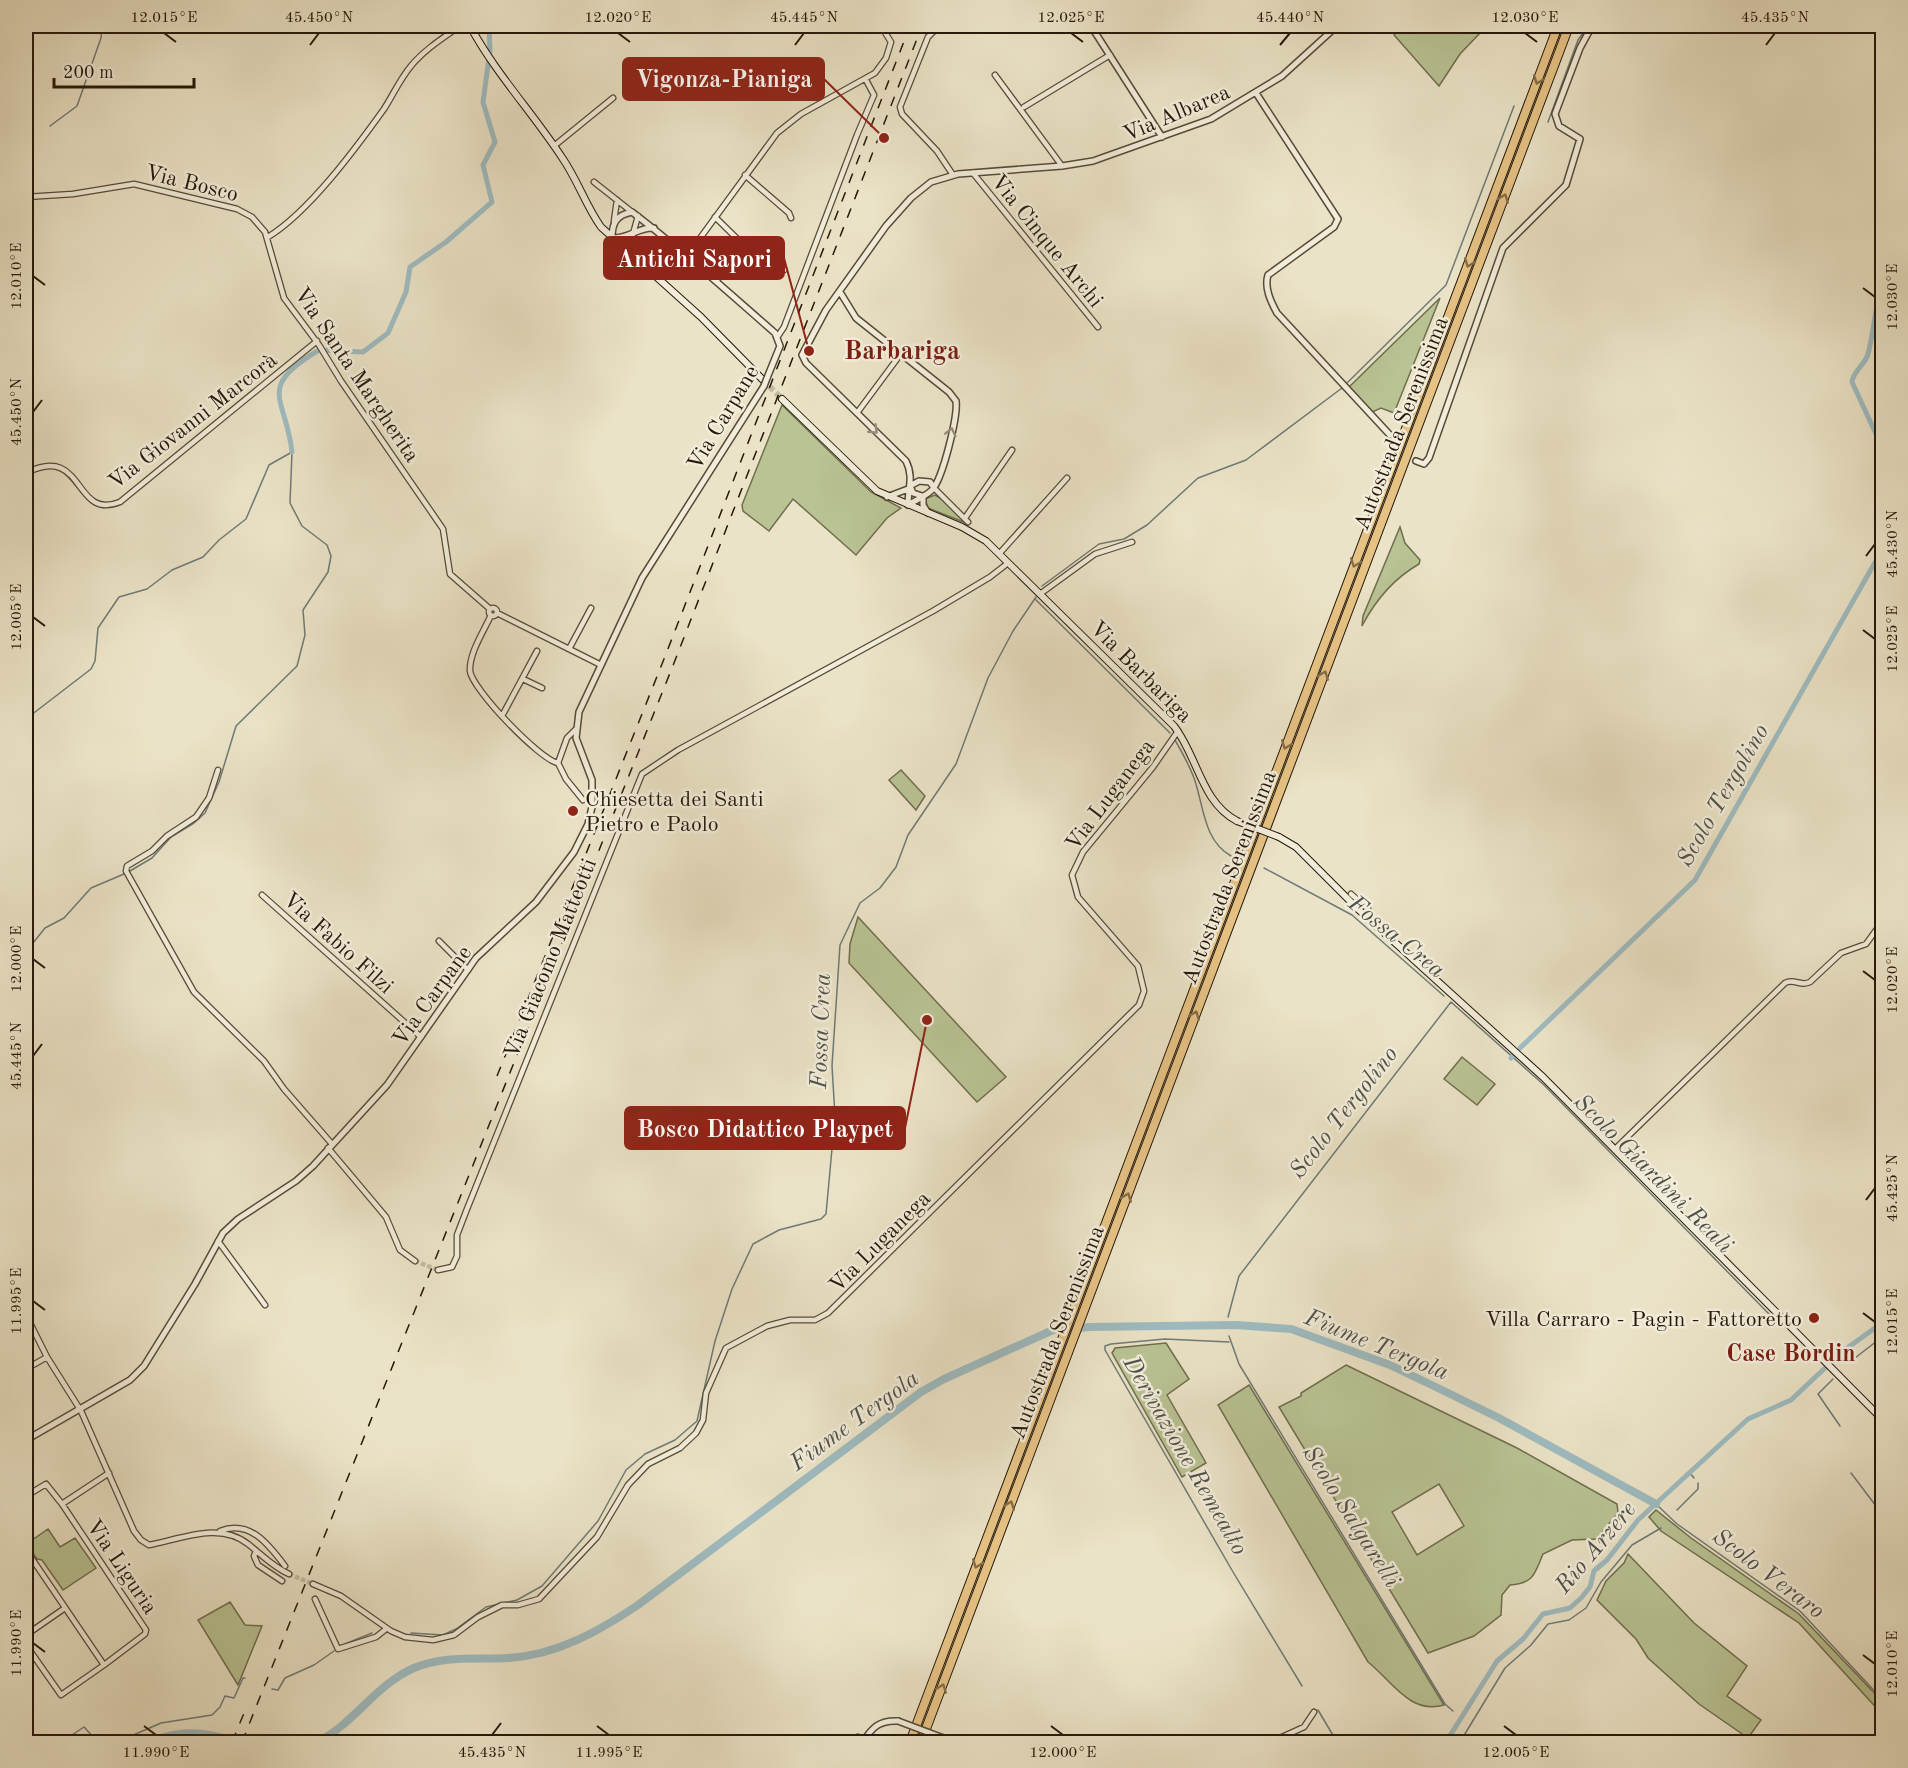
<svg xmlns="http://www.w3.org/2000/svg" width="1908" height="1768" font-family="'Old Standard TT',serif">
<rect width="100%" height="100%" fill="#ebe3c7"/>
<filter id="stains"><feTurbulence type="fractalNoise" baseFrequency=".00333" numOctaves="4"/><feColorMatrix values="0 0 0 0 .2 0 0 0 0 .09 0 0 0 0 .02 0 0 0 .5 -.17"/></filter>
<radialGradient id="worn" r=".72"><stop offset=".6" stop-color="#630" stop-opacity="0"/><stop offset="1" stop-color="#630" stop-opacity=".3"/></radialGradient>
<path fill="#b9c394" stroke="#6f6e4e" stroke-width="1.5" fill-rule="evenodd" d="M 1401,26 L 1472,26 L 1480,33 L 1460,54 L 1439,86 L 1394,35 Z
M 1440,298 L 1394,413 L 1381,408 L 1372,412 L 1349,387 Z
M 782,405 L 871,492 L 901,508 L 887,518 L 856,555 L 793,499 L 769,531 L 743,511 L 742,505 Z
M 935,495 L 942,499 L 966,523 L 928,508 L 925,499 Z
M 1400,527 L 1405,543 L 1420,560 L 1419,564 C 1393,579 1376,599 1362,626 L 1363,616 Z
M 901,770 L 925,796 L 916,810 L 889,780 Z
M 858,917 L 1006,1077 L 977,1102 L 849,963 L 850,944 Z
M 1462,1057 L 1495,1084 L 1477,1105 L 1444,1079 Z
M 1166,1343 L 1189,1379 L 1167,1395 L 1206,1463 L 1182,1477 L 1112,1353 L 1115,1348 Z
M 1346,1365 L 1517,1448 L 1617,1504 L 1618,1513 L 1596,1539 L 1572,1540 L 1543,1554 C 1534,1575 1534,1583 1510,1585 L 1502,1595 L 1501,1615 L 1474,1636 L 1428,1653 L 1279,1407 L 1301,1396 L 1301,1393 ZM 1439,1484 L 1464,1526 L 1417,1555 L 1392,1512 Z
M 1249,1385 L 1444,1705 C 1410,1715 1392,1681 1368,1662 L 1218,1405 Z
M 1656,1510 L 1691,1538 L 1799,1614 L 1882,1701 L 1882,1714 L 1799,1623 L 1661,1531 L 1649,1517 Z
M 48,1529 L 60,1547 L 75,1538 L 96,1568 L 63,1590 L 42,1560 L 37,1559 L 28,1546 L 28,1543 Z
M 1628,1554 L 1694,1623 L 1747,1666 L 1727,1696 L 1761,1720 L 1748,1738 L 1699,1704 L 1648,1658 L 1636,1639 L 1597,1600 L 1606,1581 L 1624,1563 Z
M 230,1602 L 245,1625 L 262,1626 L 238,1685 L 198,1620 Z"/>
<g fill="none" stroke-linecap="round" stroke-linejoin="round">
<path stroke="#6e7a77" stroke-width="1.5" d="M 1548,122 L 1578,40 L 1588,26
M 50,126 L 77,106 L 101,38 L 102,26
M 1347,383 L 1446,285 L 1514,106
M 1042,586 L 1099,544 L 1124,539 L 1147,525 L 1198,478 L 1246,460 L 1342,388
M 1035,599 L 1170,733
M 26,719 L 91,669 L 95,661 L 98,628 L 119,597 L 147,589 L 172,570 L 203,557 L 219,540 L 246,519 L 269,465 L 292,452 L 290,503 L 302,526 L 327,545 L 331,556 L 328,572 L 303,610 L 305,635 L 297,666 L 236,726 L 219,782 L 205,813 L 194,823 L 171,837 L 152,858 L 130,871
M 1175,740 C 1182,752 1189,765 1194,778 C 1204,806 1203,840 1231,856
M 1264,868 L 1352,915 L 1444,996
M 26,963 L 33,943 L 45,928 L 64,918 L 91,888 L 124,874
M 1228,1317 L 1239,1276 L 1451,1002 L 1544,1085 L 1770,1315
M 1229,1336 L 1239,1364 L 1445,1704 L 1453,1711
M 1229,1342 L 1165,1339 L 1111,1344 L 1105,1346 L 1105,1350 L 1233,1572 L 1302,1686
M 1855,1358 L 1882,1337
M 1833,1379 L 1818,1394 L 1840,1426
M 1689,1472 L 1694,1478
M 1851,1473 L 1882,1514
M 1656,1504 L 1677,1524 L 1800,1611 L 1882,1699
M 1677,1510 L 1698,1489 L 1698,1483
M 411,1633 L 443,1635 L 456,1629 L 486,1607 L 517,1600 L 542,1586 L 598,1521 L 626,1470 L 645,1454 L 675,1440 L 697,1421 L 715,1341 L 732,1289 L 753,1244 L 779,1230 L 821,1219 L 826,1214 L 835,1116 L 832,1066 L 840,945 L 860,903 L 880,888 L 896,867 L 908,835 L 956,764 L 988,678 L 1013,631 L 1036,597
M 340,1646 L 372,1633
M 272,1689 L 278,1690 L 285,1678 L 314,1665 L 334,1651
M 1318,1710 L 1337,1742
M 149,1738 L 151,1742
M 66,1739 L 84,1727 L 98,1742
M 125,1742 L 131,1736 L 161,1723 L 212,1715 L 220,1707 L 225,1696 L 234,1698 L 243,1678 L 245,1678
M 1460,1742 L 1505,1668 L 1531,1645 L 1548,1624 L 1569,1620 L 1586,1608 L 1601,1582 L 1632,1545 L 1661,1528"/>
<path stroke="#9ebbc0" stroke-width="5" d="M 1882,284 C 1875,307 1874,331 1868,354 C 1865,365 1853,371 1852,382 L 1882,447
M 292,452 C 286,397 255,388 319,350 L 363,352 L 388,333 L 406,292 L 410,267 L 446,242 L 492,202 L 483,165 L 495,142 L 483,102 L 490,51 L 489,26
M 1520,1048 L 1695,880 L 1882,550
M 1511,1058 L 1513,1056
M 1446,1742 L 1497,1661 L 1523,1639 L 1543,1614 L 1570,1608 L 1581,1598 L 1590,1587 L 1594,1571 L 1607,1560 L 1638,1520 L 1748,1419 L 1791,1400 L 1843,1351 L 1882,1323"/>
<path stroke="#9ebbc0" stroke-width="8" d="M 151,1742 C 179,1729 206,1731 235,1742
M 317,1742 C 354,1724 375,1685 414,1668 C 445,1655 476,1660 509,1658 C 557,1655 599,1631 638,1605 L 921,1392 L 944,1379 L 1053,1330 L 1090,1327 L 1236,1325 L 1291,1329 L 1390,1365 L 1442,1390 L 1499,1418 L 1656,1504"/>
<path stroke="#c3baa1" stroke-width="4.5" stroke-dasharray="4.5 2" stroke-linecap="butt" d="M 415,1261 L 438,1270
M 289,1574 L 313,1584"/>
<path stroke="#c3baa1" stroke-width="6" stroke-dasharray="6 3" stroke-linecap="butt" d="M 763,380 L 782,399"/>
<g stroke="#564b38" stroke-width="7">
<path id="minor" d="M 939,26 L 928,37 L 900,107 L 902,114 L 937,151 L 953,175
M 995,75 L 1062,166
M 1024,107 L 1110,55
M 554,146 L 613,98
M 973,173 L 1098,327
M 745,175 L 789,213 L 791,218
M 594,182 L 632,212
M 26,197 L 73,194 L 134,184 L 237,209 L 252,217 L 265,232 L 284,298 L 319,345 L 341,381 L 443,529 L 450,574 L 490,609
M 715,217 L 765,266 L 773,261 L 784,270
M 614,221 L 617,200
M 633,234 L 638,216
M 268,237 C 309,212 356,148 384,109 C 393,95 400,79 411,66 C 424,50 443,38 460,26
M 687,256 L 777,133 L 801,114 L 875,73 L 886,58 L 891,42 L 881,26
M 716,281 L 745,247
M 778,336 L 784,327 L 857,135 L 874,95 L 866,80
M 857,413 L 897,359
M 26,473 C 86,443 72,521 120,502 L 317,341
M 934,488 L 968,522
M 965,518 L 1012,450
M 999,554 L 1067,478
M 1040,594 L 1095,554 L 1132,542
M489 612a4 4 0 1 1 8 0a4 4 0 1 1-8 0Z
M 497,613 L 601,665
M 491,615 C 484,631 469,653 470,671 C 472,689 540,760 558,763
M 569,649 L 591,608
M 523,679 L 542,688
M 502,716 L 537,651
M 575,730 L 567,738 L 558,763 L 566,779 L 583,800
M 218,770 L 209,798 L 196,817 L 167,836 L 152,851 L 127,866 L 126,871 L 194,992 L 264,1061 L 284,1089 L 332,1144
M 1351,894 L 1368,909 L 1364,914
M 262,895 L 421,1037
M 439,941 L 468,970
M 328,1148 L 386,1217 L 400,1250 L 415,1261
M 1615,1149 L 1785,983 C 1794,978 1801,987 1810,982 L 1841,953 L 1866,944 L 1882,922
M 218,1241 L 265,1305
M 438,1270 L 452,1267 L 457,1256 L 457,1235 L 467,1209 L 642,774 L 678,750 L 933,611 L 990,577 L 1008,563
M 31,1325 L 47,1357 L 81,1411 L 134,1531 L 141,1540 L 149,1545 C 181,1539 220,1521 248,1544 C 262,1555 273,1567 289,1574
M 26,1369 L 47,1357
M 26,1496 L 46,1484 L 62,1504 L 109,1473
M 62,1504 L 146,1630 L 145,1634 L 104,1665
M 220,1531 C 250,1519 269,1545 285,1566
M 26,1550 L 104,1665 L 61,1695 L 26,1645
M 256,1551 L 254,1556 L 258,1565 L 282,1581
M 313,1584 L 341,1596 L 391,1631 L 405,1637 L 433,1640 L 454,1635 L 478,1617 L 502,1605 L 518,1605 L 539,1599 L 597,1537 L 628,1485 L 648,1464 L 680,1448 L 696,1433 L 703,1420 L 706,1393 L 726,1348 L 767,1326 L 790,1320 L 815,1320 L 828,1313 L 1139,1005 L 1144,991 L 1138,966 L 1078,897 L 1072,875 L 1083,852 L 1153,767 L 1178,731
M 315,1599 L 338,1649 L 376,1637 L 386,1629
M 26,1635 L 65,1608
M 855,1742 L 858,1737
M 1271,1742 L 1304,1727 L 1314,1712"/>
</g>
<g stroke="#564b38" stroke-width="8">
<path id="tertiary" d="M 1091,26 L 1162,137
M 1256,93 L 1338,219 L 1334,227 L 1268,275 C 1264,288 1271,302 1277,313 L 1390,435
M 654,228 C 637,227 630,239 612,238 C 612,222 617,215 632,212 C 682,250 728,292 775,333 L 780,346 L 767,378
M 632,235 L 631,247 L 633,255
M 840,292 L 856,318 L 949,392 L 956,401 C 958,416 943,478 932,490 C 926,496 916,500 908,505
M 1416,461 L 1424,464 L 1429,458 L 1503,248 L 1566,185 L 1580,139 L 1559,126 L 1555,114 L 1580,48 L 1592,26
M 922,496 L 913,493 L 910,486 L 919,481 L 930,482 L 934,488
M 923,496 L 923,505 L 928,513
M 887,497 L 908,489
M 908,505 C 908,488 914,477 906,461 L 806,363 L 802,355 L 826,310 L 886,226 L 911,198 L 931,182 L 958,174 L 1062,166 L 1093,161 L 1211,119 L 1282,76 L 1337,26
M 26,1440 L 130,1380 L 144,1366 L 195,1284 L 223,1233 L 238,1219 L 296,1181 L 313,1166 L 387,1085 L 476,958 L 536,902 L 574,852 L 588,824 L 592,807 L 592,780 L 576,738 L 579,712 L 642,578 L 764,386
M 26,1733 L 34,1742
M 938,1736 L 956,1742
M 863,1742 C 872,1727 880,1720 898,1721"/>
</g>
<g stroke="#251809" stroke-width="8">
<path id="secondary" d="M 470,26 C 496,74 533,113 563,159 C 578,181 586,206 601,227 L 701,317 L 763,380
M 782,399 L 877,491 L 962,527 L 986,541 L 1174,726 C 1198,757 1201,802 1237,821
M 1279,837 L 1296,847 L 1358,909 L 1543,1077 L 1882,1419"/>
</g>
<g stroke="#251809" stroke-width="10">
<path id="motorway" d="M 910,1742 L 1558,26
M 921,1742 L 1569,26"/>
</g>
<use href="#minor" stroke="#f2eddb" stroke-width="4.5"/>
<use href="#tertiary" stroke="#f2eddb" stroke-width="5"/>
<use href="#secondary" stroke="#f2eddb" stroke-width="6"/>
<use href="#motorway" stroke="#e6c284" stroke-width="8"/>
<path stroke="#251809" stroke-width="1.5" stroke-dasharray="10 10" stroke-linecap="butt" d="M 497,1076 L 664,659 L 910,26
M 232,1742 L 247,1706
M 242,1742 L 674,663 L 922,26"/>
<g stroke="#564b38" stroke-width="8" stroke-linecap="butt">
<path id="tertiary-bridge" d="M 764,386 L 767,378
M 898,1721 L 938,1736"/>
</g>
<g stroke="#251809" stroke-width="8" stroke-linecap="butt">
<path id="secondary-bridge" d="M 1237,821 L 1279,837"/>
</g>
<use href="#tertiary-bridge" stroke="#f2eddb" stroke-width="5"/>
<use href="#secondary-bridge" stroke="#f2eddb" stroke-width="6"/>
</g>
<defs><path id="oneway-chevron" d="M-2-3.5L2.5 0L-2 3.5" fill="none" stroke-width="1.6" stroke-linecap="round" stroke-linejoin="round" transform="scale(1.5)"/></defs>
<g stroke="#866d46">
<use href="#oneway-chevron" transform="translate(1538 80) rotate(110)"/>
<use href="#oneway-chevron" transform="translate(1504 198) rotate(-69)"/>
<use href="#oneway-chevron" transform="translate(1469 263) rotate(111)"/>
<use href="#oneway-chevron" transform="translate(1355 563) rotate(111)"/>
<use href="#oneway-chevron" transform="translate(1324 675) rotate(-69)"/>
<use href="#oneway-chevron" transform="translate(1286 745) rotate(111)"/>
<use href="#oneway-chevron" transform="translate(1195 1015) rotate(-69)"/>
<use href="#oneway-chevron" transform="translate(1127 1197) rotate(-69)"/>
<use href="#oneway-chevron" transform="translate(1010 1505) rotate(-69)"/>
<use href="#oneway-chevron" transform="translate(977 1564) rotate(111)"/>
<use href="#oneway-chevron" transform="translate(942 1688) rotate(-69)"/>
</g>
<g stroke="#968d7c">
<use href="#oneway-chevron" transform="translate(874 430) rotate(44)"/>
<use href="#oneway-chevron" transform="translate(951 432) rotate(-76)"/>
</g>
<path fill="none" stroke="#251809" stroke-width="2" d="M 164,33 L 176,42M 618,33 L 630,42M 1071,33 L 1083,42M 1525,33 L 1537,42M 310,45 L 319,33M 795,45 L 804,33M 1280,45 L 1290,33M 1766,45 L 1775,33M 33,276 L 45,285M 1863,288 L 1875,297M 33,412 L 42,400M 1866,556 L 1875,544M 33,617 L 45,626M 1863,630 L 1875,639M 33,959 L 45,968M 1863,971 L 1875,980M 33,1056 L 42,1044M 1866,1200 L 1875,1188M 33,1301 L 45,1310M 1863,1313 L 1875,1322M 33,1643 L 45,1652M 1863,1655 L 1875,1664M 144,1726 L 156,1735M 597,1726 L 609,1735M 1051,1726 L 1063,1735M 1504,1726 L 1516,1735M 492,1735 L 501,1723"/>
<g fill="#8f2418" stroke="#f2eddb" stroke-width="2">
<circle cx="573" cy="811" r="6"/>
<circle cx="1814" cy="1318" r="6"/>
</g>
<g text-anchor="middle" stroke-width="5" stroke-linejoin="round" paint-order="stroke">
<g font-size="22" fill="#251809" stroke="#f2eddb">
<text transform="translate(1176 112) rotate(-23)" y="8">Via Albarea</text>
<text transform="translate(192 182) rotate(14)" y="8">Via Bosco</text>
<text transform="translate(1048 240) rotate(51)" y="8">Via Cinque Archi</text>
<text transform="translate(358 374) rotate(56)" y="8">Via Santa Margherita</text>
<text transform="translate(722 417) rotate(-59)" y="8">Via Carpane</text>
<text transform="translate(192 420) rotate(-38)" y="8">Via Giovanni Marcorà</text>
<text transform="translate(1400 423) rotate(-69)" y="8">Autostrada Serenissima</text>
<text transform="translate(1142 671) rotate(45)" y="8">Via Barbariga</text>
<text transform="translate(1109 794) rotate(-53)" y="8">Via Luganega</text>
<text transform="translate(1228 877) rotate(-69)" y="8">Autostrada Serenissima</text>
<text transform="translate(339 942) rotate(42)" y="8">Via Fabio Filzi</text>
<text transform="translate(549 958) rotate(-68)" y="8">Via Giacomo Matteotti</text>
<text transform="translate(431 995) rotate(-54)" y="8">Via Carpane</text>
<text transform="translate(879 1241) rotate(-45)" y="8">Via Luganega</text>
<text transform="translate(1056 1332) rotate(-69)" y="8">Autostrada Serenissima</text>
<text transform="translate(123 1566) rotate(56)" y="8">Via Liguria</text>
</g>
<g font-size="22" fill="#251809" stroke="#f2eddb" text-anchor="start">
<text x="585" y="806">Chiesetta dei Santi<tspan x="585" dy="25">Pietro e Paolo</tspan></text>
<text x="1802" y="1326" text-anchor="end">Villa Carraro - Pagin - Fattoretto</text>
</g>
<g font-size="24" font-style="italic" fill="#4f5149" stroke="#f2eddb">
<text transform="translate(1722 795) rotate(-60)" y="8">Scolo Tergolino</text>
<text transform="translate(1397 936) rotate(39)" y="8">Fossa Crea</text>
<text transform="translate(820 1031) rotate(-88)" y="8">Fossa Crea</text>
<text transform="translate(1343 1112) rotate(-52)" y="8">Scolo Tergolino</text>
<text transform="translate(1654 1173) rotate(45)" y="8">Scolo Giardini Reali</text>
<text transform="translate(1377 1344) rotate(22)" y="8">Fiume Tergola</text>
<text transform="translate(854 1420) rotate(-36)" y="8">Fiume Tergola</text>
<text transform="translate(1186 1455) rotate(60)" y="8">Derivazione Remealto</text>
<text transform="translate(1352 1516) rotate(58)" y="8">Scolo Salgarelli</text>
<text transform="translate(1595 1547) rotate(-50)" y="8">Rio Arzere</text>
<text transform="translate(1769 1573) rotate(37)" y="8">Scolo Veraro</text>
</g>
<g font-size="24" font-weight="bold" fill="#7a1f14" stroke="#f2eddb">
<text x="1791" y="1361">Case Bordin</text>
</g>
<g font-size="26" font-weight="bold" fill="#7a1f14" stroke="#f2eddb">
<text x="902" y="359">Barbariga</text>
</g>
</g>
<path fill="none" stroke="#8f2418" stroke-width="2" d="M884 138L824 79M809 351L784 258M927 1020L905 1128"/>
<g fill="#8f2418" stroke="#f2eddb" stroke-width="2">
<circle cx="884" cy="138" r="6"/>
<circle cx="809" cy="351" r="6"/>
<circle cx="927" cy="1020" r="6"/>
</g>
<g fill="#8f2418" stroke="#8f2418" stroke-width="2">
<rect x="623" y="58" width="201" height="42" rx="6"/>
<rect x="604" y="237" width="180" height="42" rx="6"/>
<rect x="625" y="1107" width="280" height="42" rx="6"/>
</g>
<g font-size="24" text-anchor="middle" font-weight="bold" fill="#fff">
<text x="724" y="87">Vigonza-Pianiga</text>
<text x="694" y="267">Antichi Sapori</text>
<text x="765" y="1137">Bosco Didattico Playpet</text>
</g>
<rect width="1908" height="1768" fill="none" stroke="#ebe3c7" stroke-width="66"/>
<path d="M54 78v9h140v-9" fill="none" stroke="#251809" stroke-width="3"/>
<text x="63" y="78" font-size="18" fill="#251809" stroke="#f2eddb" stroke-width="4.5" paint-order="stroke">200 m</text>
<rect x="33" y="33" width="1842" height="1702" fill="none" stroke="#251809" stroke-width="2"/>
<g font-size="15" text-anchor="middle" fill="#251809">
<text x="164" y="22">12.015°E</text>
<text x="319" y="22">45.450°N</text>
<text x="618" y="22">12.020°E</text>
<text x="804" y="22">45.445°N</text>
<text x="1071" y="22">12.025°E</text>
<text x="1290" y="22">45.440°N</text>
<text x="1525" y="22">12.030°E</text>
<text x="1775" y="22">45.435°N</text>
<text transform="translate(16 276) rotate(-90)" y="5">12.010°E</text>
<text transform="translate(1892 297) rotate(-90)" y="5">12.030°E</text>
<text transform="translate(16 412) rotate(-90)" y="5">45.450°N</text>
<text transform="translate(1892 544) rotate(-90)" y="5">45.430°N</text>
<text transform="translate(16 617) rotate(-90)" y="5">12.005°E</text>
<text transform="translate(1892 639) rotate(-90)" y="5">12.025°E</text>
<text transform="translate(16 959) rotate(-90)" y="5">12.000°E</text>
<text transform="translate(1892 980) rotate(-90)" y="5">12.020°E</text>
<text transform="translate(16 1056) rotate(-90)" y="5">45.445°N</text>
<text transform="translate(1892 1188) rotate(-90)" y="5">45.425°N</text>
<text transform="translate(16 1301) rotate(-90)" y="5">11.995°E</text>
<text transform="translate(1892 1322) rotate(-90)" y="5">12.015°E</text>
<text transform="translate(16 1643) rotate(-90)" y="5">11.990°E</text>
<text transform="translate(1892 1664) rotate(-90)" y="5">12.010°E</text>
<text x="156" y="1757">11.990°E</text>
<text x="492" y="1757">45.435°N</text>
<text x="609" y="1757">11.995°E</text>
<text x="1063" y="1757">12.000°E</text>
<text x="1516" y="1757">12.005°E</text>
</g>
<rect width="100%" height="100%" filter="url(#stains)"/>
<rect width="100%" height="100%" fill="url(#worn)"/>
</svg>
